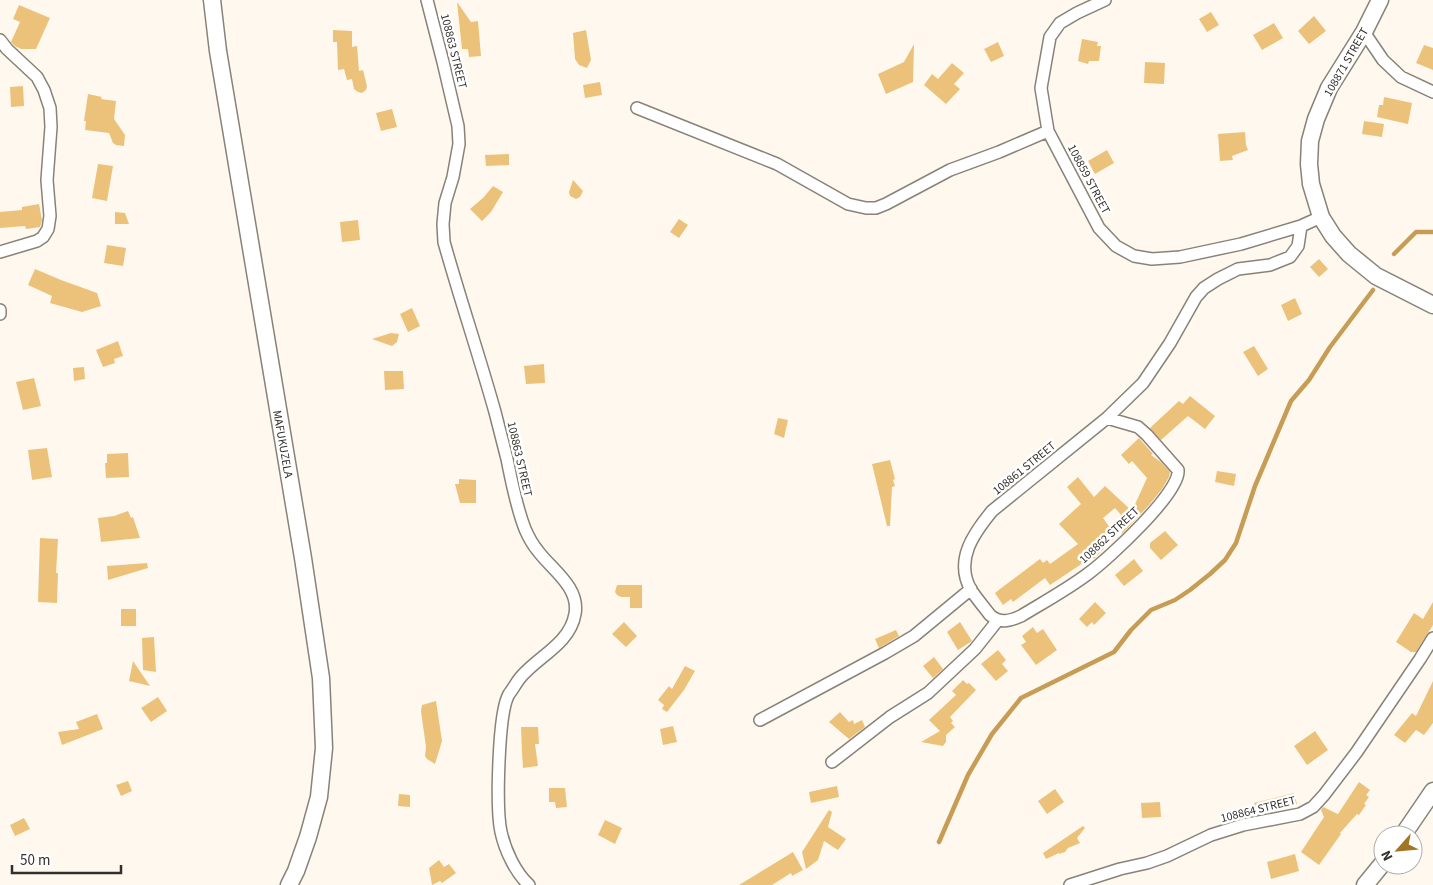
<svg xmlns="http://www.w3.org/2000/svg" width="1433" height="885" font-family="'Source Sans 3',sans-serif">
<rect width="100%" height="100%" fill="#fff8ee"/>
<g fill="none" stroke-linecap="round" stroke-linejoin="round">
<path stroke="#c79d56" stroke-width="4.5" d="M 1394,254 L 1416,232 L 1433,232
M 939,842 L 968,775 L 992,734 L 1021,698 L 1114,652 L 1131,630 L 1151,610 L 1175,600 L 1190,590 L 1210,574 L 1225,560 L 1236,543 L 1255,486 L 1291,401 L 1309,380 L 1330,347 L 1373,290"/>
</g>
<path fill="#ecc27a" d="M 457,2 L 471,22 L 478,21 L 481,56 L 469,57 L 468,49 L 462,49 Z
M 19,5 L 50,18 L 36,49 L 21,49 L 15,46 L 11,42 L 20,22 L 13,19 Z
M 1211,12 L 1219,25 L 1207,32 L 1199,19 Z
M 1314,16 L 1326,31 L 1309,44 L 1298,31 Z
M 1274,23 L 1283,38 L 1262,50 L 1253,35 Z
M 333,30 L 352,31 L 352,47 L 357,46 L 359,71 L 363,70 L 367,86 L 366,90 L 362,93 L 358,92 L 354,89 L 352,79 L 347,80 L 344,69 L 338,70 L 337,42 L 333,42 Z
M 586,30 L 591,60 L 587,68 L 579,65 L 575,59 L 573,33 Z
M 1082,39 L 1098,42 L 1097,46 L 1101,46 L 1099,61 L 1089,61 L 1088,64 L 1078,61 Z
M 998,42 L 1004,56 L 991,62 L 984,49 Z
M 914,44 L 913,82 L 886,94 L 878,74 L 904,62 Z
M 1424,45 L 1433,48 L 1433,70 L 1416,63 Z
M 1145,62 L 1165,63 L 1164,84 L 1144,83 Z
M 952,63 L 964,73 L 954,84 L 960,89 L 946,104 L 924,85 L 932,74 L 938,79 Z
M 600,82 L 602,95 L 585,98 L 583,85 Z
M 23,86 L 24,106 L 11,107 L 10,87 Z
M 88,94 L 102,97 L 101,99 L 116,101 L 114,119 L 125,135 L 124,146 L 116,145 L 113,143 L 109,133 L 85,130 L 86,121 L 84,121 Z
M 1384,97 L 1412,103 L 1408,124 L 1377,117 L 1379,105 L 1383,105 Z
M 392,109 L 397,127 L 381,131 L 376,113 Z
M 1364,121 L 1384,124 L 1382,137 L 1362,134 Z
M 1245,132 L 1246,145 L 1248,150 L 1232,156 L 1233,160 L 1220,161 L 1218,134 Z
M 1107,150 L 1114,163 L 1095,174 L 1088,161 Z
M 509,154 L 509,165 L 486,166 L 485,155 Z
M 98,164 L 113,166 L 107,201 L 92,198 Z
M 573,180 L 583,191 L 580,197 L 576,199 L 570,196 L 569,192 Z
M 493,186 L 503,192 L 491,212 L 482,221 L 470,209 L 483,198 Z
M 39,204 L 42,220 L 40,227 L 26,229 L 25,226 L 0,228 L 0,212 L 22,210 L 22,207 Z
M 115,212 L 125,213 L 129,224 L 115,224 Z
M 679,219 L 688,225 L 679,238 L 670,232 Z
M 358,220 L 360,240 L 342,242 L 340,222 Z
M 107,245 L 126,248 L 123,266 L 104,263 Z
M 1319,259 L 1328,269 L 1319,277 L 1310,267 Z
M 35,269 L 61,280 L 97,293 L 101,306 L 82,312 L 50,303 L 52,296 L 28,285 Z
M 1295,298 L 1302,314 L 1288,321 L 1281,305 Z
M 412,308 L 420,326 L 408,332 L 400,314 Z
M 391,333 L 399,334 L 397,342 L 392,346 L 372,339 Z
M 118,341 L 123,356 L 114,359 L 115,363 L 103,367 L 96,350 Z
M 1254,346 L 1268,369 L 1258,376 L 1243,352 Z
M 544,364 L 545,383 L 526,384 L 524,366 Z
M 84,367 L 85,379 L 74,381 L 73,368 Z
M 384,371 L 403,371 L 404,389 L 385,390 Z
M 34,378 L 41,406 L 23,410 L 16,382 Z
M 1190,396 L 1215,416 L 1205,429 L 1188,416 L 1161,440 L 1150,428 L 1179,401 L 1183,404 Z
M 778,418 L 788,420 L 784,438 L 774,434 Z
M 1139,438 L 1153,454 L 1151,455 L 1161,462 L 1170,472 L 1169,477 L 1162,489 L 1150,504 L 1121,535 L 1127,522 L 1115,508 L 1103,518 L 1116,536 L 1094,559 L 1092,557 L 1050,585 L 1045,578 L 1013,602 L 1011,599 L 1003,605 L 995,593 L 1000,589 L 1040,559 L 1043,563 L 1047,560 L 1050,564 L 1078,544 L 1059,524 L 1081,504 L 1067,487 L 1078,477 L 1094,497 L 1105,486 L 1132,511 L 1147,478 L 1132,461 L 1129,464 L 1121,455 Z
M 47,448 L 52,477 L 32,480 L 28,450 Z
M 128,453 L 129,477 L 106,478 L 105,463 L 107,463 L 107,454 Z
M 890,460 L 895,479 L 893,480 L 895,486 L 892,487 L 890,526 L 887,526 L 872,464 Z
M 1217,471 L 1236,474 L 1234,486 L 1215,482 Z
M 459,479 L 476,480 L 476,503 L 460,503 L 455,484 L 459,484 Z
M 128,511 L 131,518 L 133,517 L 140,538 L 101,542 L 98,518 L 114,516 Z
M 1165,531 L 1178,545 L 1161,560 L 1150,548 L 1150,543 Z
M 40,538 L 58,539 L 56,573 L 58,573 L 57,603 L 38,602 Z
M 1134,559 L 1143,571 L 1124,586 L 1115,575 Z
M 147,563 L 148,568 L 108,580 L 107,566 Z
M 617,585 L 642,585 L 642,608 L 630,608 L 630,597 L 621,597 L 617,595 L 615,592 Z
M 1095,602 L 1106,613 L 1094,625 L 1092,622 L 1087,627 L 1079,619 Z
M 1433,602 L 1433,625 L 1416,652 L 1411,652 L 1396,642 L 1414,613 L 1423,619 Z
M 121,609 L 136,609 L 136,626 L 121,626 Z
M 624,622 L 637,636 L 626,647 L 612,634 Z
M 960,622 L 972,641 L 958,650 L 947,632 Z
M 1033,627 L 1037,633 L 1043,629 L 1057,650 L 1036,665 L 1021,645 L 1026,642 L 1022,636 Z
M 896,630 L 899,636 L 879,648 L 875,639 Z
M 154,637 L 156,672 L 143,670 L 142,638 Z
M 998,650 L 1006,660 L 1002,664 L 1008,671 L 996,681 L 981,664 Z
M 934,657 L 943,669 L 933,678 L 923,666 Z
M 133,661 L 150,686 L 129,681 Z
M 685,666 L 695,671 L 684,690 L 667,712 L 662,709 L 664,705 L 658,700 L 669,686 L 672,689 Z
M 963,680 L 967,684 L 969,683 L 976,690 L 950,717 L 953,721 L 951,723 L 955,727 L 946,735 L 946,742 L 943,746 L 921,742 L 940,731 L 929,720 L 956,695 L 952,691 Z
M 1433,681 L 1433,723 L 1424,735 L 1416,730 L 1405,743 L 1394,735 L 1412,713 L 1416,716 Z
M 158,697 L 167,711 L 151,722 L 141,708 Z
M 436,701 L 442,741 L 435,764 L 427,759 L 425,756 L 426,747 L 421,711 L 422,705 Z
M 840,712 L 849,722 L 853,720 L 854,724 L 862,720 L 865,727 L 849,739 L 829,722 Z
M 97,714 L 103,729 L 62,745 L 58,732 L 79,729 L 76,722 Z
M 673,726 L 677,742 L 663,745 L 660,729 Z
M 521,727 L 538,727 L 539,744 L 535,744 L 538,766 L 523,768 L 522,752 Z
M 1315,731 L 1328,750 L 1307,765 L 1294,746 Z
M 128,781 L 132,791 L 121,796 L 116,785 Z
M 1359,782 L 1370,790 L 1366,795 L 1369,797 L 1364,804 L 1366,805 L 1359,815 L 1357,814 L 1340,833 L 1341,834 L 1319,865 L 1301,852 L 1324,817 L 1321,810 L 1323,807 L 1338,814 Z
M 837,786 L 839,797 L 811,803 L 809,792 Z
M 549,788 L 565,788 L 567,807 L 556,808 L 555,802 L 549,802 Z
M 1055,789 L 1064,802 L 1047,814 L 1038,801 Z
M 1294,793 L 1297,804 L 1257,815 L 1254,803 Z
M 399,794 L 410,795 L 410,807 L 398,806 Z
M 1160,802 L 1161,817 L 1142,818 L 1141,803 Z
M 829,810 L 832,812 L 828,827 L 846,839 L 838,850 L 824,841 L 818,860 L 806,869 L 802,852 Z
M 24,818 L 30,829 L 15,836 L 10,825 Z
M 605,820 L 622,828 L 615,844 L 598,835 Z
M 1083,826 L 1085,828 L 1077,838 L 1080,843 L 1068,848 L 1065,852 L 1059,854 L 1059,853 L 1046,859 L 1043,853 Z
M 793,852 L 803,870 L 792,876 L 791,873 L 772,885 L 739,885 Z
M 1295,854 L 1299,871 L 1271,879 L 1267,862 Z
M 439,860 L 444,867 L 449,864 L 456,873 L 442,883 L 440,881 L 432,885 L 429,868 Z"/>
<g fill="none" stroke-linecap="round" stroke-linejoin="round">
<g stroke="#888278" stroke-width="14">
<path id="street" d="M 427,0 L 443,62 L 458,126 L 459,144 L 453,177 L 445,203 L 443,224 L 444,242 C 460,299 479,355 495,412 C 499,428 503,443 507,459 C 512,483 516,506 525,529 C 528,536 533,545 538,551 C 551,569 580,587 575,614 C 570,644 537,657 520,678 C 516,683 513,689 509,694 C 498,712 496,809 501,832 C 505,850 515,872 529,885
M 1105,0 L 1077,13 L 1060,23 L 1050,37 L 1041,88 L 1048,131 L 1099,228 L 1116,246 L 1134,256 L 1152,259 L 1180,257 L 1241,244 L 1301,226 L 1321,217
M 1364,32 L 1383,60 L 1401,77 L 1433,92
M 0,40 L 7,49 L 37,77 L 44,90 L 50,108 L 51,127 L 47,180 L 50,216 L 48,229 L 43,237 L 37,241 L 0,252
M 637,108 L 777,164 L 848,204 L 866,208 L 876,208 L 886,204 L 950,170 L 999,152 L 1048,131
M 0,310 L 0,314
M 1107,418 L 1138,427 L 1147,435 L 1178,470 C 1181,492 1108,559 1089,573 C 1068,589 1044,602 1021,616 C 1010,621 1000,624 990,615 C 984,607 977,599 971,590 C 954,560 974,533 992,511 L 1107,418 L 1143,383 L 1170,343 L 1196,297 L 1204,288 L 1218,279 L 1238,269 L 1270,265 L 1290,257 L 1298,246 L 1301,226
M 760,720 L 885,653 L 914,636 L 971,589
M 832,762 L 890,717 L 928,693 L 975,649 L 998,620
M 1070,885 L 1120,869 L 1147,863 L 1167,856 L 1211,835 L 1243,825 L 1300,814 L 1313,807 L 1324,795 L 1356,753 L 1420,659 L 1433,638"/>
</g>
<g stroke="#888278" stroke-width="19">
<path id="secondary" d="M 212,0 L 218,51 L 303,558 L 321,678 L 324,748 L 319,797 L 308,837 L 296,871 L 289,885
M 1380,0 L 1364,32 L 1329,88 L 1316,119 L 1310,141 L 1309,164 L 1311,184 L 1321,217 L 1333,236 L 1349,254 L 1376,276 L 1433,305
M 1403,835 L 1433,791
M 1365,885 L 1383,863"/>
</g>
<use href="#street" stroke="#fff" stroke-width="11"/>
<use href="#secondary" stroke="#fff" stroke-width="16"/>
</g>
<g text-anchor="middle" stroke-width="5" stroke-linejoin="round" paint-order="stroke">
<g font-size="12" fill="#32302c" stroke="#fff">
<text transform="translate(454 51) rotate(76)" y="4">108863 STREET</text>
<text transform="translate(1346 62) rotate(-60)" y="4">108871 STREET</text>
<text transform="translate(1089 179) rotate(62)" y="4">108859 STREET</text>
<text transform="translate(283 444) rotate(80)" y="4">MAFUKUZELA</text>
<text transform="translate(520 459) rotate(77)" y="4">108863 STREET</text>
<text transform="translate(1024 468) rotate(-39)" y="4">108861 STREET</text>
<text transform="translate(1109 535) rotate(-43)" y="4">108862 STREET</text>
<text transform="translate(1258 809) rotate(-14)" y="4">108864 STREET</text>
</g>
</g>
<g transform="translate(1398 850) rotate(243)"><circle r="24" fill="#ffffff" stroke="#adacab"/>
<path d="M0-4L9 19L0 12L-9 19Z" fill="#a07625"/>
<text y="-8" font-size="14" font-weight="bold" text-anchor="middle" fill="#32302c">N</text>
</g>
<path d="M12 865v8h109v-8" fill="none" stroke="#32302c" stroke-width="2.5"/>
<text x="20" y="865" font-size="15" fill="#32302c" stroke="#ffffff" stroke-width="4" paint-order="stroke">50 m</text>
</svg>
